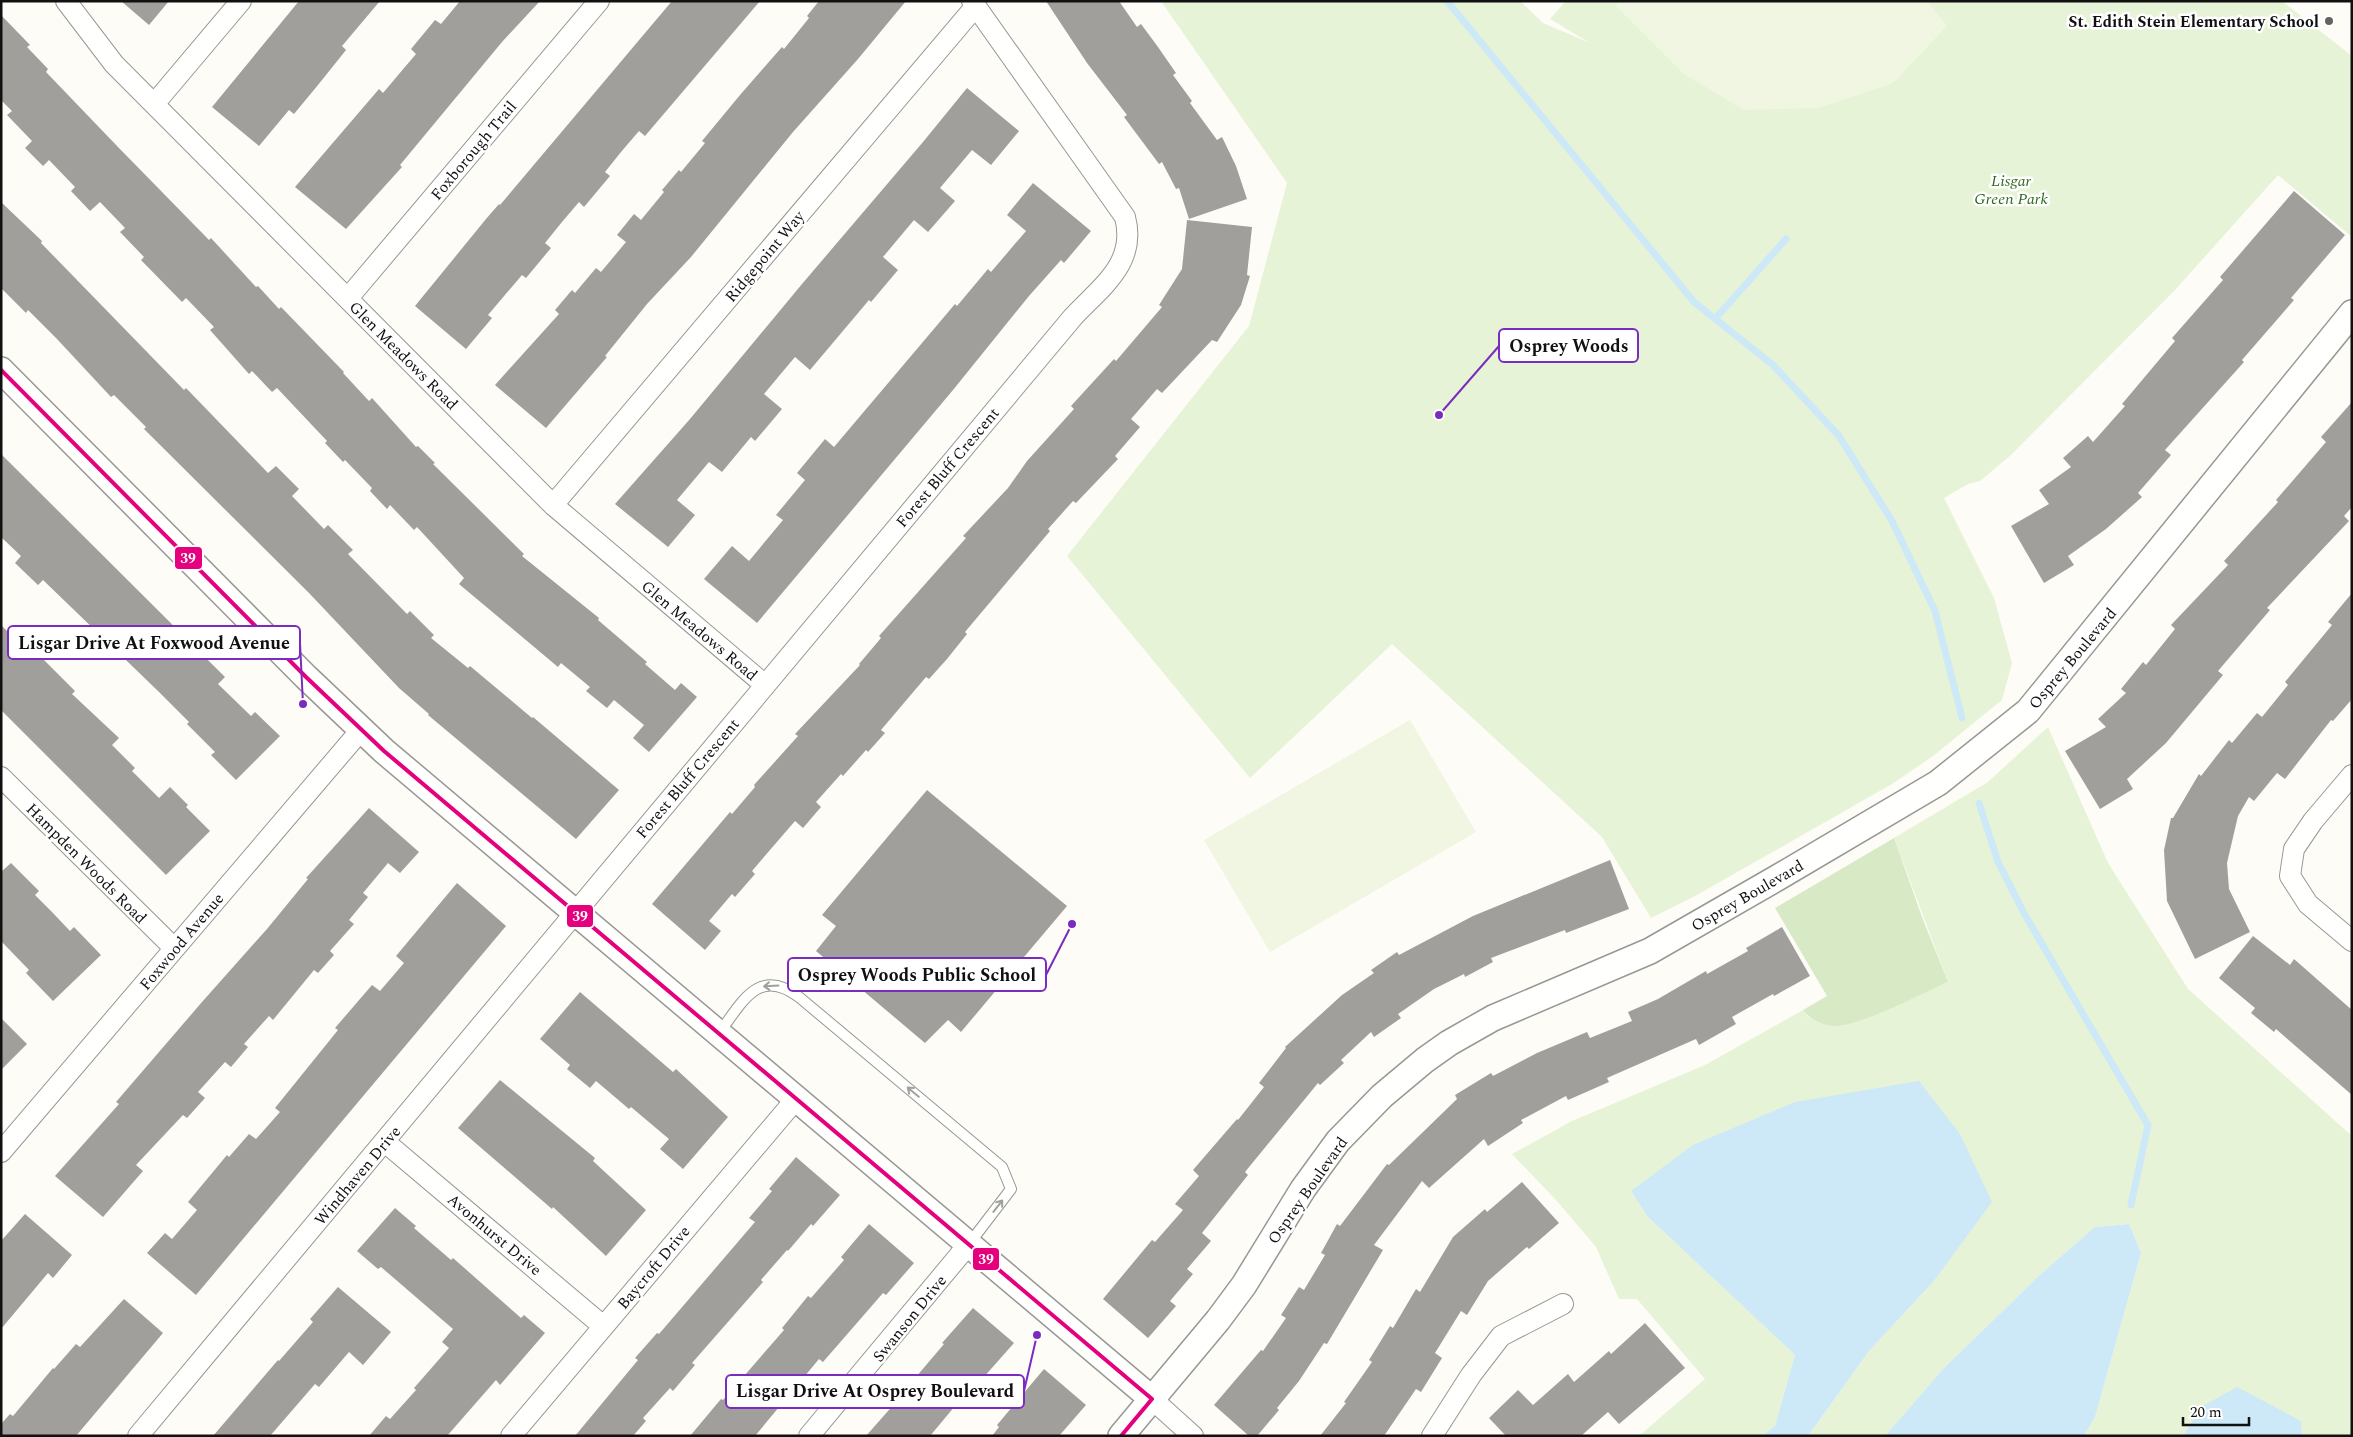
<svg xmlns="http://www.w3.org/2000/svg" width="2353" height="1437" font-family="Spectral,serif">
<rect width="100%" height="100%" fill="#fdfcf7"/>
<path fill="#e7f3d7" d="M 1161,1 L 1520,1 L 1543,23 L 1590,43 L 1550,19 L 1566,1 L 2282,1 L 2352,56 L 2352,237 L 2278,175 L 2175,290 L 2011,455 L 1980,481 L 1968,484 L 1944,498 L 1994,598 L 2012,663 L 2002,700 L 1933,756 L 1892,784 L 1697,895 L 1651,918 L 1602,837 L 1392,644 L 1250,778 L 1067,556 L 1249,326 L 1287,183 Z
M 2048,727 L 2108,863 L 2188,989 L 2352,1136 L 2352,1436 L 2302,1436 L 2301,1421 L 2201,1407 L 2183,1436 L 2084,1436 L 2095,1417 L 2141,1253 L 2129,1224 L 2095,1227 L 2042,1273 L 1944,1368 L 1885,1436 L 1808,1436 L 1869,1351 L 1933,1282 L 1631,1191 L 1647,1216 L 1795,1355 L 1775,1426 L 1762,1436 L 1639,1436 L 1705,1379 L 1637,1299 L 1619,1299 L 1596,1247 L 1556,1200 L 1512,1154 L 1572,1121 L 1705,1065 L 1803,1010 L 1808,1017 L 1844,1024 L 1895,1006 L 1948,982 L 1894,838 L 1988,782 Z"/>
<path fill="#d8eac5" d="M 1894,838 L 1922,917 L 1948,982 C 1923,993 1859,1027 1833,1026 C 1823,1025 1809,1019 1803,1010 L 1827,996 L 1775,908 Z"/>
<path fill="#f0f6e1" d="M 1620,1 L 1927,1 L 1947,26 L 1893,83 L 1819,108 L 1744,110 L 1684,74 L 1615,5 Z
M 1410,720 L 1476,832 L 1270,952 L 1204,840 Z"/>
<path fill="#cde8f7" d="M 1919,1081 L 1960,1134 L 1992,1202 L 1933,1282 L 1869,1351 L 1808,1436 L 1762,1436 L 1775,1426 L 1795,1355 L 1647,1216 L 1631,1191 L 1693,1145 L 1795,1102 Z
M 2129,1224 L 2141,1253 L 2095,1417 L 2084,1436 L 1885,1436 L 1944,1368 L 2042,1273 L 2095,1227 Z
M 2237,1387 L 2301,1421 L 2302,1436 L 2183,1436 L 2201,1407 Z"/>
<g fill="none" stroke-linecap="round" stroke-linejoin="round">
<path stroke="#cde8f7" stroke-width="7" d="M 1447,1 L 1694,302 L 1773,365 L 1839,436 L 1892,521 L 1935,611 L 1962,718
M 1715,319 L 1786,239
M 1979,803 L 1998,862 L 2025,915 L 2148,1125 L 2131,1205"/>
</g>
<path fill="#a19f9c" d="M 121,1 L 169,1 L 149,25 Z
M 299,1 L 380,1 L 342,46 L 346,50 L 318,85 L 294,114 L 289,110 L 259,146 L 212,107 Z
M 460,1 L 540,1 L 502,42 L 400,165 L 402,167 L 346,229 L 295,187 L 379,89 L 383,93 L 399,74 L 416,54 L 411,49 L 435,20 L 441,24 Z
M 672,1 L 760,1 L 645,136 L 639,131 L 621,152 L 605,172 L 610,176 L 584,207 L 579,202 L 562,222 L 545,243 L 551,248 L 526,278 L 522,275 L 488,315 L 492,318 L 466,349 L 415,306 L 486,219 L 499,204 L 500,205 Z
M 819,1 L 906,1 L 858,59 L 793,132 L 691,257 L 647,304 L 605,356 L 607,357 L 546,428 L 495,385 L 559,314 L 555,310 L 572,290 L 575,293 L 596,268 L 601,272 L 626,242 L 617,235 L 634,214 L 641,220 L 664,192 L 662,190 L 679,170 L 681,172 L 705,143 L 702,141 L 740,95 L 782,47 L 784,49 L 809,18 L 807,16 Z
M 1046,1 L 1119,1 L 1137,27 L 1141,24 L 1158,47 L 1176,73 L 1173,75 L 1192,101 L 1190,103 L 1217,140 L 1222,137 L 1236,166 L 1247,199 L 1189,219 L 1179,188 L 1176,189 L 1162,162 L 1159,164 L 1124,117 L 1127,115 L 1087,63 Z
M 1,15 L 30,45 L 27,47 L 48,69 L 46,72 L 118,147 L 209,240 L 211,238 L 256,287 L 258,286 L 279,309 L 281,307 L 344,372 L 343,373 L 369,401 L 372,398 L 416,447 L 418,446 L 435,463 L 433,464 L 524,554 L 522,556 L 599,618 L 598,620 L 647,662 L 645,664 L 675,690 L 681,683 L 697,697 L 649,752 L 633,738 L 644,725 L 614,700 L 607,708 L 586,691 L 590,687 L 561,663 L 558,667 L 459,584 L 464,578 L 417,527 L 414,530 L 390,505 L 387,509 L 370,491 L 372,488 L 345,460 L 343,462 L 325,443 L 327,441 L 277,388 L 272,392 L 252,371 L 249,374 L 210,330 L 214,327 L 186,298 L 182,302 L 141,260 L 144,257 L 120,232 L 125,228 L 100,202 L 90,211 L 71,191 L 75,187 L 49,160 L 43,166 L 25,148 L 32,141 L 7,115 L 12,111 L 1,100 Z
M 967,88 L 1019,131 L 991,165 L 972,150 L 940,188 L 955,201 L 928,232 L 914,220 L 883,257 L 898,270 L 871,302 L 869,300 L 810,370 L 795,357 L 779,376 L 764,394 L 782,409 L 755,441 L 751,437 L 722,472 L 709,462 L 677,500 L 695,515 L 668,547 L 615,504 L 690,419 L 802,284 L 923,142 Z
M 1033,183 L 1091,231 L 1064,263 L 1061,260 L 1029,296 L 953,390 L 757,623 L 704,579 L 732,546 L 749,561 L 783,520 L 776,515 L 805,480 L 797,473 L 825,439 L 834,447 L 955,304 L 957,306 L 988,269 L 991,272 L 1026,231 L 1007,215 Z
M 2294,191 L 2345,235 L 2291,298 L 2294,300 L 2242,360 L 2244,362 L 2165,450 L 2171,455 L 2138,493 L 2142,497 L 2106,529 L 2068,556 L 2074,565 L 2044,583 L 2011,526 L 2049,504 L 2039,490 L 2071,467 L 2063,458 L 2088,436 L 2093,442 L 2125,406 L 2122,404 L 2175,341 L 2172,338 L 2223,280 L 2220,277 Z
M 1,202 L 42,241 L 41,243 L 184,390 L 186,388 L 268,473 L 276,466 L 299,489 L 292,496 L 324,529 L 328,525 L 353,550 L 348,554 L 407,614 L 410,611 L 434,635 L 431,638 L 468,668 L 470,666 L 532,718 L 533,717 L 619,790 L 576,839 L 428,715 L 429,714 L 399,688 L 309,593 L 144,429 L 146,427 L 114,395 L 111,397 L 57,339 L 28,310 L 26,313 L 1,288 Z
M 1187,220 L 1252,227 L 1247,275 L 1250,276 L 1241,305 L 1217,342 L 1212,340 L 1162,393 L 1157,389 L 1131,419 L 1140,427 L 1115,456 L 1118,459 L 1076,503 L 1073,501 L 1048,529 L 1050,531 L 965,632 L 967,634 L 947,659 L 929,679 L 926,677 L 881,730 L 885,733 L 868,752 L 866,750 L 843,776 L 841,774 L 816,802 L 821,807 L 803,828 L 795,821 L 752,871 L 755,874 L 735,897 L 732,894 L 709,921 L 721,931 L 705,950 L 652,904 L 730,812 L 732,814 L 755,787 L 754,785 L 798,736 L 795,734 L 860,665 L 859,664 L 881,638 L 879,636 L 966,538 L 963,536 L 1008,488 L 1027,461 L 1074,409 L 1071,406 L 1114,359 L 1116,361 L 1162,307 L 1159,305 L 1182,269 Z
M 2352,402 L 2352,507 L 2344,516 L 2349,521 L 2267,608 L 2270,610 L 2218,671 L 2223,675 L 2166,743 L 2127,779 L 2133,789 L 2100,809 L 2065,751 L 2106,727 L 2098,719 L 2126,693 L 2121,689 L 2143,662 L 2146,665 L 2175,629 L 2171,625 L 2228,565 L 2224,561 L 2278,502 L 2276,500 L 2326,442 L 2321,437 Z
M 1,454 L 225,677 L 218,684 L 251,716 L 255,712 L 280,736 L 236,780 L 211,755 L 215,752 L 187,724 L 189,722 L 158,691 L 43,580 L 38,585 L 15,563 L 21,556 L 1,537 Z
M 2352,593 L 2352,699 L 2333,721 L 2331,720 L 2285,779 L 2277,773 L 2254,801 L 2249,797 L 2238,816 L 2227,863 L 2229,889 L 2250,932 L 2195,959 L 2167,901 L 2164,850 L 2171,818 L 2173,818 L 2199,774 L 2201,776 L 2229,740 L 2232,743 L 2257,713 L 2262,717 L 2288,685 L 2285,682 L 2332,625 L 2328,622 Z
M 1,625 L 29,653 L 33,649 L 75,691 L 72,694 L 119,738 L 112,745 L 135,768 L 132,771 L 159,798 L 170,787 L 188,805 L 186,807 L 210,831 L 166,875 L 1,710 Z
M 927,790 L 1067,906 L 961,1032 L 948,1020 L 925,1043 L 816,951 L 836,926 L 822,915 Z
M 369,808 L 419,852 L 400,873 L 388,863 L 363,893 L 368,897 L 349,920 L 354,924 L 330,951 L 334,955 L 318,973 L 314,970 L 273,1020 L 269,1016 L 244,1044 L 248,1047 L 231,1067 L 225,1062 L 198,1092 L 205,1098 L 187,1118 L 183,1115 L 136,1165 L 143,1171 L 103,1217 L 55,1176 L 119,1104 L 116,1102 L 202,1002 L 267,929 L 308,879 L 306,878 Z
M 1610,860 L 1629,909 L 1566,933 L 1565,930 L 1491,958 L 1493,962 L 1465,977 L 1464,974 L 1434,989 L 1398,1014 L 1401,1018 L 1374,1037 L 1371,1032 L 1341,1060 L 1344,1063 L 1320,1085 L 1318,1083 L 1245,1172 L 1248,1175 L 1202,1233 L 1211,1241 L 1187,1269 L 1193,1274 L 1170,1301 L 1176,1306 L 1148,1338 L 1103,1299 L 1152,1240 L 1155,1242 L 1183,1210 L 1175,1204 L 1199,1176 L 1193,1170 L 1237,1119 L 1238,1120 L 1264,1087 L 1259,1083 L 1286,1048 L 1285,1047 L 1342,995 L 1374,973 L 1371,970 L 1397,952 L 1399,955 L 1473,916 Z
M 11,863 L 39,891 L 35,895 L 52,912 L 70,931 L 74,927 L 101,955 L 53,1001 L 26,973 L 29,970 L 1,941 L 1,872 Z
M 457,883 L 506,926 L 196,1295 L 147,1253 L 165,1233 L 172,1239 L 197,1210 L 188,1202 L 227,1155 L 229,1157 L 249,1134 L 256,1139 L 280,1112 L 275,1108 L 338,1030 L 335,1028 L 372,985 L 380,991 L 404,963 L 396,956 Z
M 1782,927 L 1810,976 L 1774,996 L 1773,994 L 1732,1017 L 1736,1024 L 1699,1045 L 1696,1039 L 1607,1078 L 1609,1082 L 1568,1100 L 1566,1096 L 1521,1120 L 1523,1123 L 1488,1146 L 1484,1139 L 1429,1188 L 1422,1181 L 1374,1245 L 1383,1250 L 1327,1344 L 1324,1343 L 1299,1381 L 1277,1408 L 1279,1410 L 1257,1436 L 1249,1436 L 1214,1405 L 1261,1350 L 1263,1351 L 1286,1318 L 1281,1315 L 1299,1287 L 1304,1290 L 1325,1255 L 1321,1253 L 1337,1224 L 1340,1226 L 1387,1164 L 1389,1165 L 1457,1099 L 1455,1095 L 1491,1073 L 1493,1076 L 1537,1053 L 1587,1032 L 1590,1038 L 1632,1021 L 1628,1012 L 1658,999 L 1706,971 L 1707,974 L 1748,951 L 1746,948 Z
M 2253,936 L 2290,965 L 2294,959 L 2352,1010 L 2352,1095 L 2276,1029 L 2274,1032 L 2251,1013 L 2255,1008 L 2219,978 Z
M 580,992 L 673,1072 L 676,1069 L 728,1117 L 683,1169 L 660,1149 L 669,1139 L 631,1107 L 629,1109 L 596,1081 L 590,1088 L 567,1069 L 570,1065 L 540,1039 Z
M 1,1018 L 27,1044 L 1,1070 Z
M 500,1080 L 595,1158 L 593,1161 L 646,1210 L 606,1256 L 553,1207 L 552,1209 L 458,1128 Z
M 796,1157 L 840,1195 L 813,1226 L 811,1224 L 788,1251 L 787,1250 L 761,1280 L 763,1282 L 692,1363 L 695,1365 L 673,1391 L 670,1388 L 643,1418 L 646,1421 L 633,1436 L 575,1436 L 638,1360 L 635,1358 L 657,1333 L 659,1334 L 755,1222 L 749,1218 L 772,1191 L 769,1189 Z
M 1522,1182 L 1559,1223 L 1529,1249 L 1527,1247 L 1488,1281 L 1467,1315 L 1461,1311 L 1435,1353 L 1442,1358 L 1421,1392 L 1416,1389 L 1384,1436 L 1320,1436 L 1346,1403 L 1344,1402 L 1372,1362 L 1369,1360 L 1390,1326 L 1393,1328 L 1416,1289 L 1420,1292 L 1453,1237 L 1485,1209 L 1487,1212 Z
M 395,1208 L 416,1226 L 414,1228 L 451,1260 L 453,1258 L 521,1318 L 524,1315 L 545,1333 L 500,1385 L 496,1380 L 447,1436 L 369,1436 L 386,1416 L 390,1419 L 416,1390 L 414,1388 L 449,1348 L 442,1342 L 453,1329 L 381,1267 L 378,1269 L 357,1251 Z
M 25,1214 L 72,1255 L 53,1278 L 48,1273 L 1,1329 L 1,1241 Z
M 869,1224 L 914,1263 L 886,1295 L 883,1293 L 823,1362 L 819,1359 L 755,1436 L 690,1436 L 721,1399 L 723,1400 L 751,1368 L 784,1330 L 782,1328 L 808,1296 L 811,1298 L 844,1260 L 841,1257 Z
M 338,1287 L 391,1332 L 363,1365 L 349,1352 L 319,1387 L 315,1384 L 270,1436 L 213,1436 L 278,1360 L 279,1361 L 313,1322 L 310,1319 Z
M 124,1299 L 163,1333 L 76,1436 L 1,1436 L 1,1424 L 10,1414 L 13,1416 L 53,1368 L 54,1369 L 76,1344 L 80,1347 Z
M 973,1308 L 1014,1343 L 983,1378 L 980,1376 L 930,1436 L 866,1436 L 917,1378 L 916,1377 L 944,1344 L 942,1343 Z
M 1645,1323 L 1685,1368 L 1619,1424 L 1608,1412 L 1581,1436 L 1506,1436 L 1489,1418 L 1518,1390 L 1533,1405 L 1568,1374 L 1574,1382 L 1609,1351 L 1611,1354 Z
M 1044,1369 L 1086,1405 L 1059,1436 L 992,1436 L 999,1427 L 997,1425 Z"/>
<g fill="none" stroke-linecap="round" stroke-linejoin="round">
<g stroke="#979795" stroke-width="12">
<path id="service" d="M 719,1033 C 742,1003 758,966 799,997 L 1002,1167 L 1011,1189 L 969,1244"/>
</g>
<g stroke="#979795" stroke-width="22">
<path id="minor" d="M 66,1 L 114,64 L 553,505 L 765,685
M 155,103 L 241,1
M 348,298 L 599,1
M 553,505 L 975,7
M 2352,775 L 2313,821 L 2294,849 L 2290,876 L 2308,904 L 2352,941
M 1,777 L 174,948
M 385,1142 L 603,1326
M 1,1152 L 361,730
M 1152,1399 L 1193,1436
M 138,1436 L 1073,317 C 1102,286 1137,263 1125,217 L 972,1
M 511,1436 L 796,1099
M 809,1436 L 968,1245
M 1432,1436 L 1471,1375 L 1501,1336 L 1563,1304"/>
</g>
<g stroke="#979795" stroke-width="28">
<path id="tertiary" d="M 1,370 L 306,677 L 384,751 L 1152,1399
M 1121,1436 L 1218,1320 L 1244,1285 L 1303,1189 L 1338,1141 L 1382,1096 L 1425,1060 L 1449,1043 L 1493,1018 L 1650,951 L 1777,878 L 1938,783 L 2028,711 L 2352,313"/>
</g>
<use href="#service" stroke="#fffffe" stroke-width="10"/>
<use href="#minor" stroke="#fffffe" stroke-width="20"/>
<use href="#tertiary" stroke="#fffffe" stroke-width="25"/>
<g stroke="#fff" stroke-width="8">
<path id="bus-1" d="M 1,370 L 306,677 L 384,751 L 1152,1399 L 1121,1436"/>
</g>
<use href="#bus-1" stroke="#e5007d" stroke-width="4"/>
</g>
<defs><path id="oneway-shaft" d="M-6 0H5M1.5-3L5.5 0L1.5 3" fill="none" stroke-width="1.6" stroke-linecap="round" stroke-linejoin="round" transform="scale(1.25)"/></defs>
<g stroke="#a0a09f">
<use href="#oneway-shaft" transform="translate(771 986) rotate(177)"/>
<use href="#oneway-shaft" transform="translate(913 1092) rotate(-140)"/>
<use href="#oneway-shaft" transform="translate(998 1206) rotate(-52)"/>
</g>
<circle fill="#646362" stroke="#fff" stroke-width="2" cx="2329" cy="21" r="5"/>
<g text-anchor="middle" stroke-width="5" stroke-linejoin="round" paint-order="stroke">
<g font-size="16" font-weight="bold" fill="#111" stroke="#fff" text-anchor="end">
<text x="2319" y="27">St. Edith Stein Elementary School</text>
</g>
<g font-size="16" fill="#111" stroke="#fff">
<text transform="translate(473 150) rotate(-50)" y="6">Foxborough Trail</text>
<text transform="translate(764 256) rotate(-50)" y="6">Ridgepoint Way</text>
<text transform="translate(404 355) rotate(45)" y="6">Glen Meadows Road</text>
<text transform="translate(947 467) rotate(-50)" y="6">Forest Bluff Crescent</text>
<text transform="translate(700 630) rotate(40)" y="6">Glen Meadows Road</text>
<text transform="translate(2072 658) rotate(-50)" y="6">Osprey Boulevard</text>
<text transform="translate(687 778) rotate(-50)" y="6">Forest Bluff Crescent</text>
<text transform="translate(87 863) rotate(45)" y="6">Hampden Woods Road</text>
<text transform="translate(1747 895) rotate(-30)" y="6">Osprey Boulevard</text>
<text transform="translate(181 941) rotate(-50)" y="6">Foxwood Avenue</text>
<text transform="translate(357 1175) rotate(-50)" y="6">Windhaven Drive</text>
<text transform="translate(1307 1190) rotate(-55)" y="6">Osprey Boulevard</text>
<text transform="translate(495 1234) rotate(40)" y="6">Avonhurst Drive</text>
<text transform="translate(653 1267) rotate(-50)" y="6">Baycroft Drive</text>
<text transform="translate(909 1318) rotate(-51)" y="6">Swanson Drive</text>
</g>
<g font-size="16" font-style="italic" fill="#2f6b1f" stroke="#fff">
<text x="2011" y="186">Lisgar<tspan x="2011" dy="18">Green Park</tspan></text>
</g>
</g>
<path fill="none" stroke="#7b2cbf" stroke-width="2" d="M1439 415L1499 346M303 704L300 643M1072 924L1046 975M1037 1335L1024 1391"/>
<g fill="#7b2cbf" stroke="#fff" stroke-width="2">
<circle cx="1439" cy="415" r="5"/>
<circle cx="303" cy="704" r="5"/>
<circle cx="1072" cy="924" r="5"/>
<circle cx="1037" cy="1335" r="5"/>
</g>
<g fill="#fff" stroke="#7b2cbf" stroke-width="2">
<rect x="1499" y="329" width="139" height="33" rx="5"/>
<rect x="8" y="626" width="292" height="33" rx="5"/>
<rect x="788" y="958" width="258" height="33" rx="5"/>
<rect x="726" y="1375" width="298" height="33" rx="5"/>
</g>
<g font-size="18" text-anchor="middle" font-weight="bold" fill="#111">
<text x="1569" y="352">Osprey Woods</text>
<text x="154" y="649">Lisgar Drive At Foxwood Avenue</text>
<text x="917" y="981">Osprey Woods Public School</text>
<text x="875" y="1397">Lisgar Drive At Osprey Boulevard</text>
</g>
<g stroke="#fff" stroke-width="2">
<rect x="174" y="546" width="29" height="24" rx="5" fill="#e5007d"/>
<rect x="566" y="904" width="28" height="24" rx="5" fill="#e5007d"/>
<rect x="972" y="1247" width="28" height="24" rx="5" fill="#e5007d"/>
</g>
<g font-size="14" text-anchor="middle" font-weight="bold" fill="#fff">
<text x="188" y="563">39</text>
<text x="580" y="921">39</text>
<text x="986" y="1264">39</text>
</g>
<rect width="2353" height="1437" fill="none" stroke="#111111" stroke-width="5"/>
<path d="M2183 1417v8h66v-8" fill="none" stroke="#111111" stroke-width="2.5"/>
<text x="2190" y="1417" font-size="15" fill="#111111" stroke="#ffffff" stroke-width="4" paint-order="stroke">20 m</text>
</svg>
